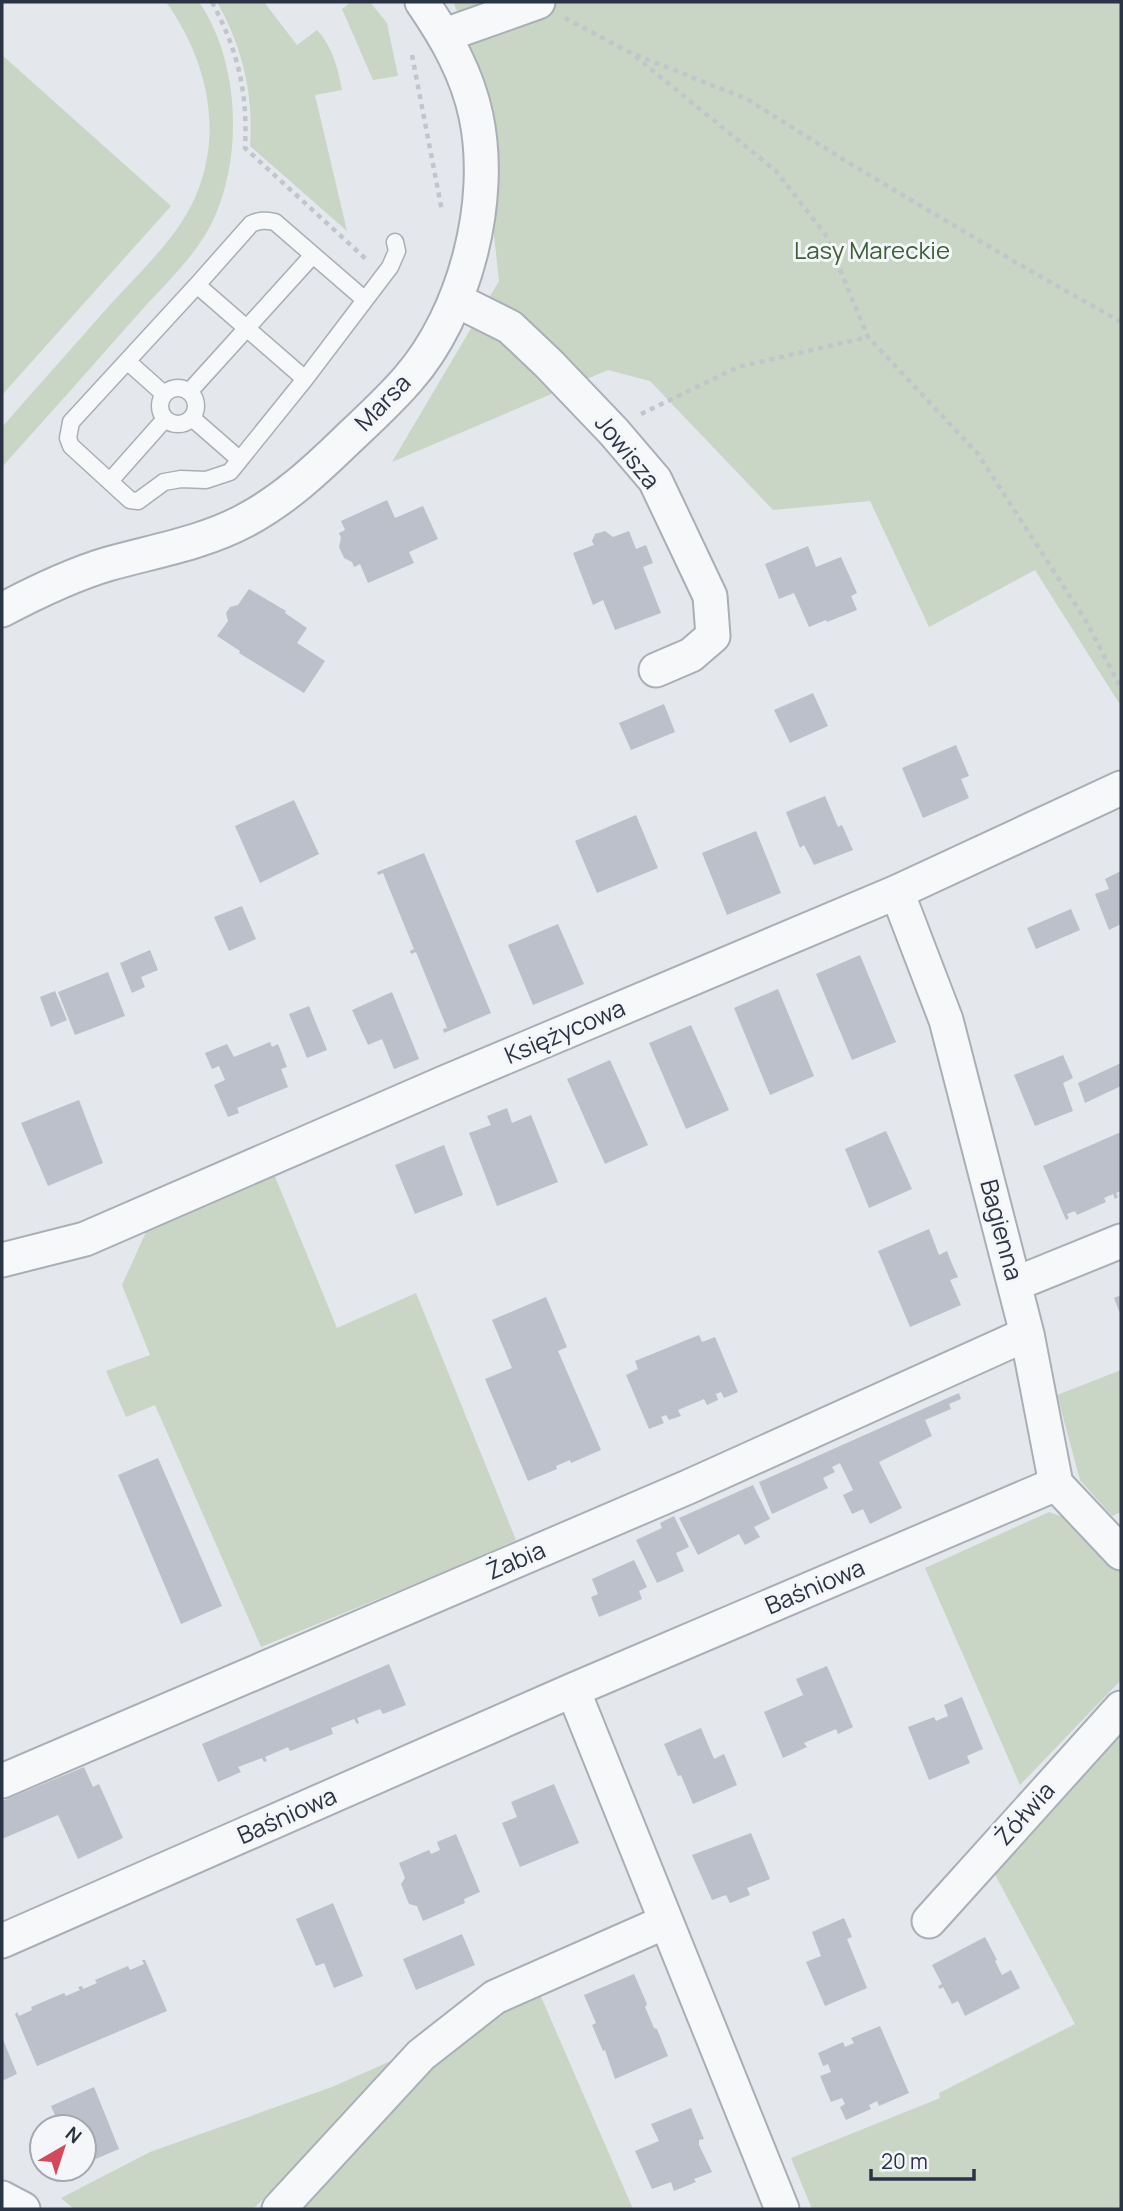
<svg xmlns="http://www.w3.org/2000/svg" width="1123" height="2211" font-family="Manrope,sans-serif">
<rect width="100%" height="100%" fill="#e4e7ec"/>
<path fill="#c9d6c5" d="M 166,2 L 199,2 C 239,60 243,152 215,216 C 199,253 166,283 140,312 C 94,364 48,416 2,467 L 2,427 C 37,387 73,347 108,307 C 136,276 170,245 190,208 C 226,139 209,62 166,2 Z
M 217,2 L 264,2 L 297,45 L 317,30 C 332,46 338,68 342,90 L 315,95 L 347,231 L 250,146 C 254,94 242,46 217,2 Z
M 351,2 L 370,2 L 387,23 L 398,76 L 373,80 L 342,9 Z
M 453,2 L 1121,2 L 1121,702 L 1119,703 L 1035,570 L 929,627 L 870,501 L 773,510 L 650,381 L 608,370 L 392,462 L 499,281 L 477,80 L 459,15 Z
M 2,55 L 171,206 L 2,395 Z
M 274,1174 L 337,1328 L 416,1293 L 516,1540 L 466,1563 L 261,1647 L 155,1405 L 126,1417 L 106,1371 L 150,1355 L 122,1285 L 146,1232 Z
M 1121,1370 L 1121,1512 L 1112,1516 L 1080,1480 L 1057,1395 Z
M 1049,1512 L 1071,1520 L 1121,1572 L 1121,1680 L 1020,1785 L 925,1568 Z
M 1121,1733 L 1121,2209 L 812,2209 L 791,2158 L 940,2098 L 939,2093 L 1075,2024 L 991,1867 Z
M 539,1992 L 633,2209 L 302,2209 L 468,2029 Z
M 402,2056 L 363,2102 L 253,2209 L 74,2209 L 61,2198 L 150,2152 L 332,2087 Z"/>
<path fill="#bbc0ca" d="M 387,500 L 395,518 L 423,506 L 438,539 L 409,552 L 414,563 L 368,583 L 360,564 L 354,567 L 352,562 L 344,558 L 339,547 L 341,538 L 339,533 L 345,530 L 341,521 Z
M 605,531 L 613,537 L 629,531 L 636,549 L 646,545 L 653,563 L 643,567 L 661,613 L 615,630 L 603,600 L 593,605 L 573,553 L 594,545 L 592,541 L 595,534 Z
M 808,546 L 816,567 L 841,557 L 857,593 L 851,596 L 857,610 L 827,622 L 826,620 L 809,627 L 794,593 L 779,599 L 765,564 Z
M 249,589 L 286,611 L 285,613 L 307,628 L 297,643 L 325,661 L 304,693 L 239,653 L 240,651 L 217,636 L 228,621 L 226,613 L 230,607 L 238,605 Z
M 813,693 L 828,726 L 790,743 L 774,710 Z
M 664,704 L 675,732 L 631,750 L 619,723 Z
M 956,745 L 969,776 L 961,779 L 969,798 L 923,818 L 902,768 Z
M 825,796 L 838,827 L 842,825 L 853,850 L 814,865 L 804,845 L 800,848 L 786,812 Z
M 294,800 L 319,854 L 260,883 L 235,826 Z
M 636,815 L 658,868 L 597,893 L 575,841 Z
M 756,831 L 781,893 L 727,915 L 702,853 Z
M 424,853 L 491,1013 L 444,1033 L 443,1029 L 447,1028 L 416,952 L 411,954 L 410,951 L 414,949 L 383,873 L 378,875 L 377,872 Z
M 1121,871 L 1121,924 L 1109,930 L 1095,894 L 1109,889 L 1105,879 Z
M 242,906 L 256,939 L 229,951 L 214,917 Z
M 1071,909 L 1080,930 L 1036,949 L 1027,928 Z
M 558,924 L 584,984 L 533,1005 L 508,945 Z
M 150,950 L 158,970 L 141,977 L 145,987 L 132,993 L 120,963 Z
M 860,955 L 896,1042 L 852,1060 L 816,974 Z
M 108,972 L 125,1016 L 75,1035 L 58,992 Z
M 778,989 L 814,1076 L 770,1095 L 734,1008 Z
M 55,991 L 67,1020 L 51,1027 L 40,997 Z
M 392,992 L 419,1059 L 394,1069 L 382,1039 L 368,1045 L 352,1010 Z
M 309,1006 L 327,1050 L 307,1058 L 289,1014 Z
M 691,1025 L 729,1110 L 686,1129 L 649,1043 Z
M 270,1042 L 272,1047 L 278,1044 L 287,1067 L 281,1069 L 288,1087 L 237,1108 L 239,1113 L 228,1117 L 214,1085 L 225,1080 L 219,1066 L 212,1069 L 205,1053 L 227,1044 L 234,1057 Z
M 1063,1055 L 1073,1078 L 1063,1083 L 1073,1111 L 1035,1126 L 1014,1075 Z
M 610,1060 L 648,1145 L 605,1164 L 567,1079 Z
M 1121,1063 L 1121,1086 L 1085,1103 L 1078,1083 Z
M 79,1100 L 103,1163 L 48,1186 L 21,1123 Z
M 507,1108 L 512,1123 L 531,1115 L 558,1182 L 497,1206 L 469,1133 L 491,1125 L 487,1116 Z
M 886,1131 L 912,1189 L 869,1208 L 845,1149 Z
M 1121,1132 L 1121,1191 L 1116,1193 L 1118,1197 L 1115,1199 L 1113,1194 L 1104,1198 L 1106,1202 L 1077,1215 L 1075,1211 L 1067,1214 L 1069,1218 L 1066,1220 L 1043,1166 Z
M 444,1145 L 463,1195 L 415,1214 L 395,1165 Z
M 929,1229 L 939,1255 L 947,1251 L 952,1264 L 958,1277 L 950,1280 L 961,1305 L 910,1327 L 878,1251 Z
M 1121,1295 L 1121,1316 L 1114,1298 Z
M 546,1297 L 567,1347 L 558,1351 L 601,1450 L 571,1463 L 570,1460 L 556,1466 L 557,1469 L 528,1481 L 485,1379 L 512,1368 L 492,1320 Z
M 699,1335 L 702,1342 L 715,1337 L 738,1392 L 724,1398 L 721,1392 L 716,1394 L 718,1400 L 707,1405 L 704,1399 L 678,1410 L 681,1416 L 669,1420 L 666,1415 L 661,1417 L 664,1423 L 649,1429 L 626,1375 L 638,1369 L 635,1361 Z
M 959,1393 L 961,1399 L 949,1404 L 951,1409 L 925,1420 L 932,1436 L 879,1462 L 902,1508 L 870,1524 L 863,1509 L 852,1514 L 843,1495 L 853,1490 L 840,1463 L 832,1467 L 835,1472 L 823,1478 L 828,1488 L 772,1514 L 759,1482 Z
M 158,1458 L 222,1606 L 181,1624 L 118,1475 Z
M 753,1485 L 770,1519 L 754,1527 L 760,1537 L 745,1545 L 739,1534 L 698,1555 L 679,1518 Z
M 674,1516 L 689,1547 L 676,1553 L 684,1571 L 657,1583 L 636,1540 L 662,1528 L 660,1523 Z
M 634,1560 L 647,1587 L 639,1591 L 642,1599 L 599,1617 L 591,1597 L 598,1594 L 592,1579 Z
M 389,1664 L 406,1705 L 383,1714 L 380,1709 L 357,1718 L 359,1723 L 357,1724 L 354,1719 L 331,1728 L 333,1734 L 290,1751 L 288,1747 L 265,1757 L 267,1761 L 264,1762 L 262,1758 L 238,1767 L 241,1772 L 218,1782 L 202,1744 Z
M 827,1666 L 853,1727 L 838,1734 L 836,1729 L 804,1743 L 807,1747 L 783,1758 L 764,1712 L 803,1695 L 796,1679 Z
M 962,1697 L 983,1749 L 967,1756 L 970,1763 L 929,1780 L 908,1727 L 934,1717 L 936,1721 L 948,1716 L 944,1705 Z
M 701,1728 L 714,1759 L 724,1754 L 737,1785 L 693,1804 L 681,1775 L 678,1776 L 664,1744 Z
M 84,1767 L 93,1787 L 99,1784 L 123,1838 L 78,1859 L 58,1815 L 2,1839 L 2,1801 Z
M 554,1784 L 579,1843 L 520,1867 L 502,1823 L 517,1817 L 511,1802 Z
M 751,1833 L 770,1879 L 747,1888 L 750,1895 L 730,1903 L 726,1895 L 712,1900 L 692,1855 Z
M 456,1834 L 480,1892 L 464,1899 L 465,1903 L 423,1921 L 417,1906 L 409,1904 L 401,1884 L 405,1878 L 399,1863 L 429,1850 L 431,1854 L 440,1850 L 437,1842 Z
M 333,1903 L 363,1976 L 334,1988 L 324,1963 L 316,1966 L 296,1919 Z
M 844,1918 L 852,1937 L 847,1939 L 867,1988 L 825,2006 L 806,1962 L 821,1956 L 812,1932 Z
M 462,1934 L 475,1965 L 416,1990 L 403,1959 Z
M 985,1937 L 997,1960 L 995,1961 L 1002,1975 L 1011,1970 L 1020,1988 L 965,2016 L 958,2001 L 952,2004 L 943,1987 L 940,1989 L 938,1986 L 942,1984 L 932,1965 Z
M 142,1960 L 145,1960 L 167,2011 L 37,2066 L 15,2014 L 17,2012 L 19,2016 L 32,2010 L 31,2007 L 64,1993 L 66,1996 L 80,1990 L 78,1987 L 82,1986 L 83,1989 L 97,1983 L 95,1980 L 128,1966 L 130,1970 L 144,1964 Z
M 634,1974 L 647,2004 L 645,2007 L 654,2028 L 657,2029 L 668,2056 L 615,2079 L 605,2050 L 603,2051 L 592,2025 L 596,2023 L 584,1995 Z
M 880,2026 L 909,2093 L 879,2106 L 877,2101 L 869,2105 L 871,2109 L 846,2120 L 840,2107 L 845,2104 L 842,2098 L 831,2102 L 820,2076 L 831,2072 L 828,2064 L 823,2066 L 818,2053 L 843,2042 L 845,2047 L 854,2043 L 851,2038 Z
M 2,2037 L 17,2074 L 2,2081 Z
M 94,2087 L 119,2149 L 84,2164 L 84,2127 L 60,2127 L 51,2106 Z
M 691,2108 L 704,2139 L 699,2140 L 699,2145 L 712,2172 L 694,2179 L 696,2182 L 674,2191 L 671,2182 L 652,2189 L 635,2151 L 659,2141 L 651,2124 Z"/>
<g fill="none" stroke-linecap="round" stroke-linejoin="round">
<g stroke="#a9aeb7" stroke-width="19">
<path id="lane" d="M 197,285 L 251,224 C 259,220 265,220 275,222 L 364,299
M 127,361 L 164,394
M 305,379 L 230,472 L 206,480 L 181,479 L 164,482 L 138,501 L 130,500 L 71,446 L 68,438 L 71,422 L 197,285 L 305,379 L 390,267 L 397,251 L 395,242
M160 406a18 18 0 1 1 36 0a18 18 0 1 1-36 0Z
M 189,392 L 313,255
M 192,418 L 239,459
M 110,481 L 165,419"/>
</g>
<g stroke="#a9aeb7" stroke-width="37">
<path id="street" d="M 445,35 L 538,2
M 456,300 L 510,327 L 549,364 L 614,432 L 655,480 L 710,596 L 713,636 L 691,655 L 656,670
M 2,610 C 36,592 71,575 108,564 C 154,551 203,543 244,521 C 284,500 316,470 348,439 C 368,420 390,400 408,379 C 465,314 494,201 476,116 C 467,73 446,37 422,2
M 897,892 L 946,1020 L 1027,1334 L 1056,1484 L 1121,1553
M 2,1260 L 85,1239 L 444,1083 L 897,892 L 1121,788
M 1015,1284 L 1121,1241
M 573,1690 L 782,2209
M 2,1781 L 688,1487 L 1027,1334
M 929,1921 L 1121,1708
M 2,1941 L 573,1690 L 1056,1484
M 2,2198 L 23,2209
M 279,2209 L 421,2055 L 495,1997 L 665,1922"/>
</g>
<path stroke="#c2c5cb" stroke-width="4.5" stroke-dasharray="5 5" stroke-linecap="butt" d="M 212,2 C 238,51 248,93 245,148 L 367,260
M 565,18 L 631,53 L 776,171 L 825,234 L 868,337 L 978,454 L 1086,621 L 1121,688
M 412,55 L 442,211
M 636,55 L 747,99 L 844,160 L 1015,262 L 1121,322
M 641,414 L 738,367 L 868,337"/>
<use href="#lane" stroke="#f7f8fa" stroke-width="16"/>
<use href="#street" stroke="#f7f8fa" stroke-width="33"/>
</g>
<g text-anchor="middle" stroke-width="6" stroke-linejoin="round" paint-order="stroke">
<g font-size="24" fill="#3f6138" stroke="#f4f6f9">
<text x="872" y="259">Lasy Mareckie</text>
</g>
<g font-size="24" fill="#2b3445" stroke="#f4f6f9">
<text transform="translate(383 403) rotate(-46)" y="8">Marsa</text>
<text transform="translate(627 452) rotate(51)" y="8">Jowisza</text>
<text transform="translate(565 1032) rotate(-23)" y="8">Księżycowa</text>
<text transform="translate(1001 1230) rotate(75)" y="8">Bagienna</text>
<text transform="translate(516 1561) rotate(-23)" y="8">Żabia</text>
<text transform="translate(815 1587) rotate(-23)" y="8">Baśniowa</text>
<text transform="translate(1025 1814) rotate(-48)" y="8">Żółwia</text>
<text transform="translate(287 1816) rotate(-24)" y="8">Baśniowa</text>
</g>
</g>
<rect width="1123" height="2211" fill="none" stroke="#2b3445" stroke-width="7"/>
<g transform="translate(63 2148) rotate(39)"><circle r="33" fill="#f4f6f9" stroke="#a4a8b1" stroke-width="2"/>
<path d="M0-5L12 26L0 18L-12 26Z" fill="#d1495b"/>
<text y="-10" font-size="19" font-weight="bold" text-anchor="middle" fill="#2b3445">N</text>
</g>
<path d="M871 2169v10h103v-10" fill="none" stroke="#2b3445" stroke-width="3.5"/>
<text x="881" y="2169" font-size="21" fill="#2b3445" stroke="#f4f6f9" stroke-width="5" paint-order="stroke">20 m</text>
</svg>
